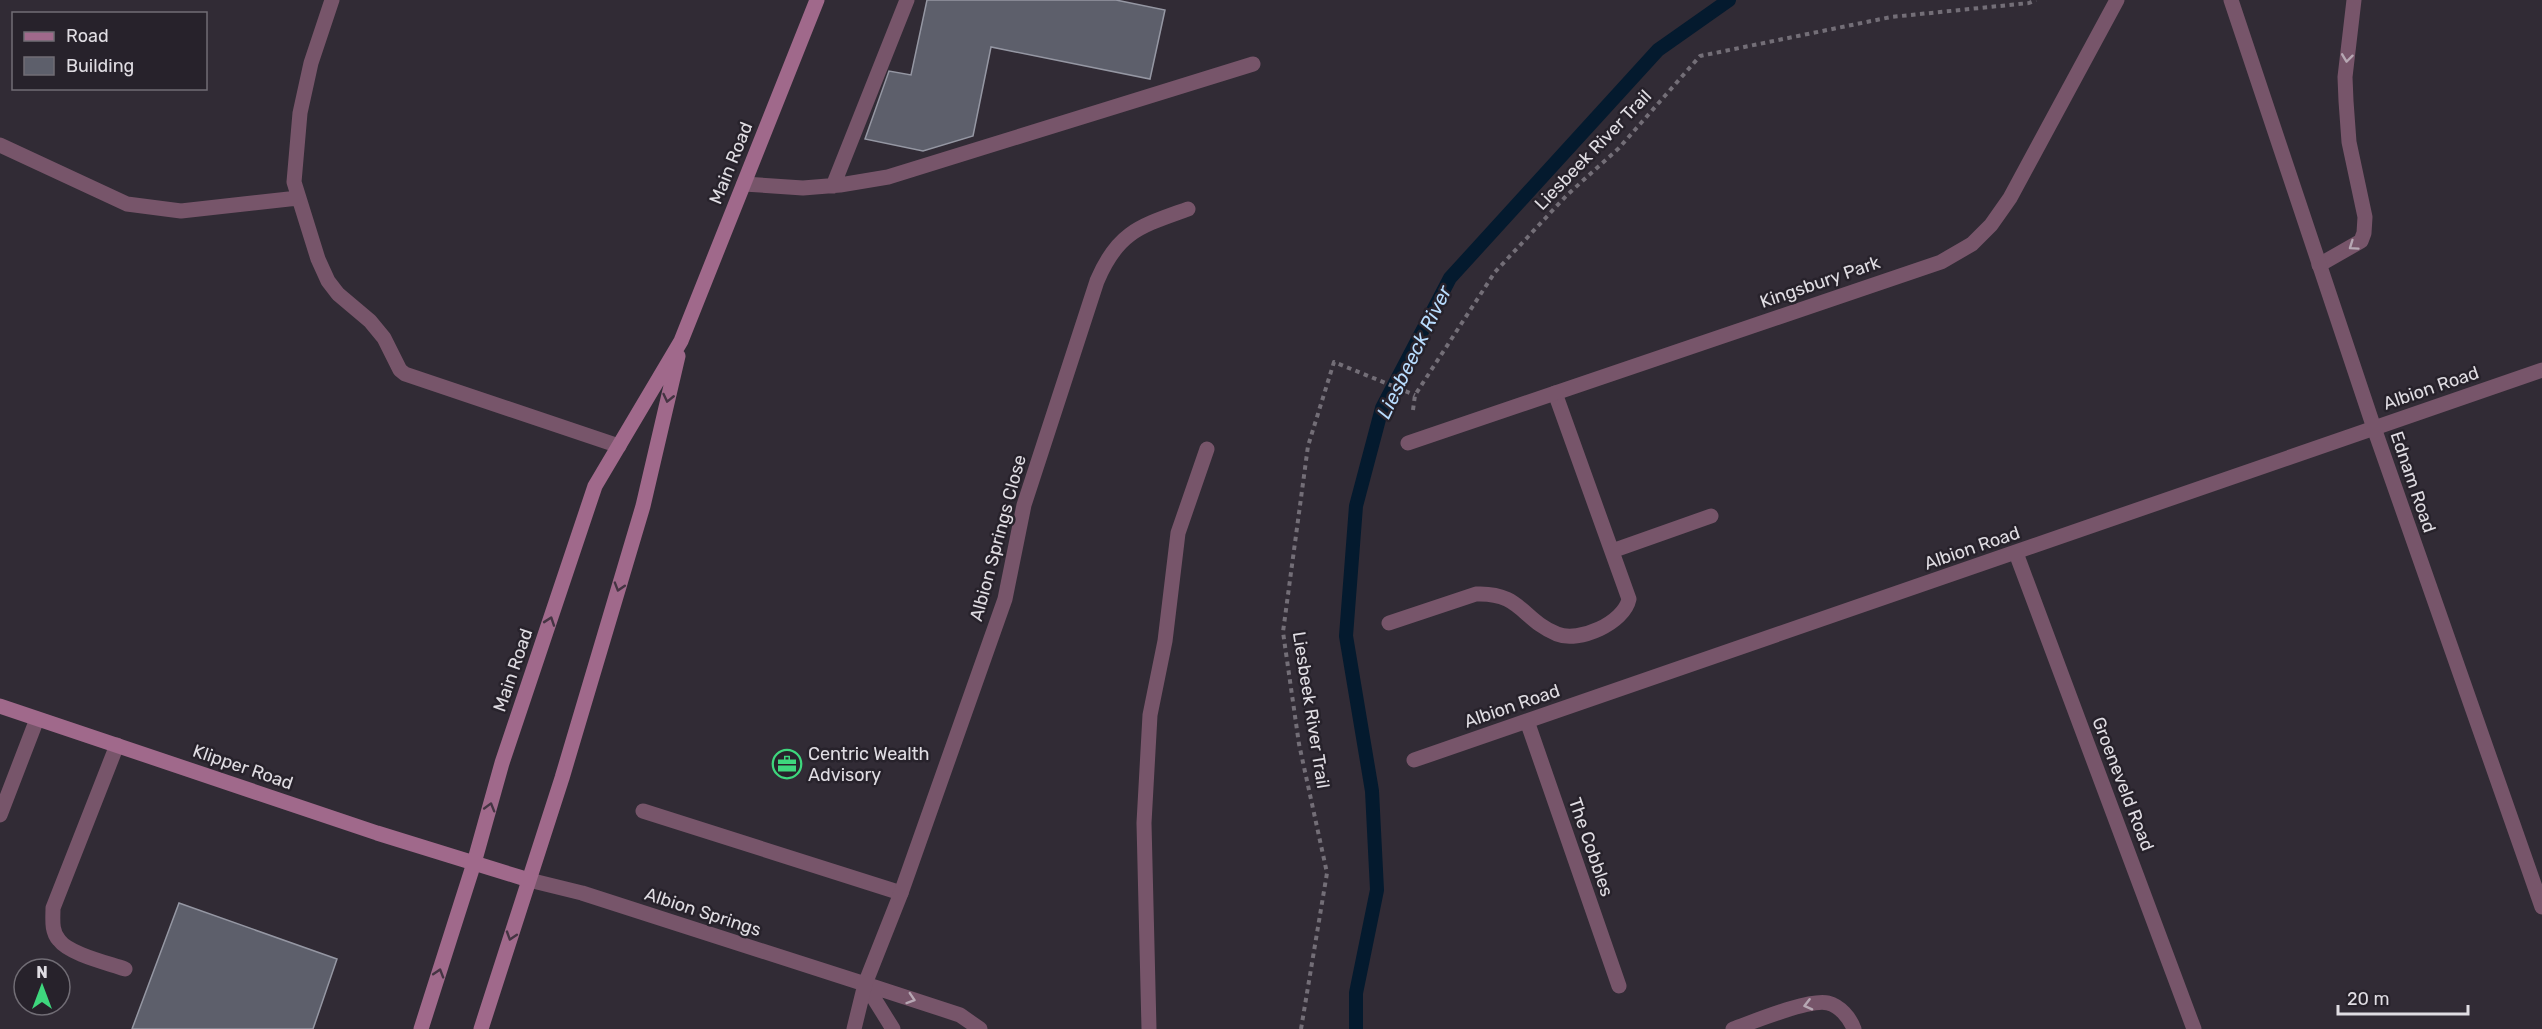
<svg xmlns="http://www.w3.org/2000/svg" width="2542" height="1029" font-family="Rubik,sans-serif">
<rect width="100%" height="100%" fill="#312b35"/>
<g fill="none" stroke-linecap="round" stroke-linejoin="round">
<path stroke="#041a2e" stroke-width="14" d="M 1356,1029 L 1356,993 L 1377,890 L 1372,791 L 1346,636 L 1356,506 L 1382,408 L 1450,278 L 1658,50 L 1729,0"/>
</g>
<path fill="#5d5f6b" stroke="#9597a3" stroke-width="1.5" d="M 927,0 L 1116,0 L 1165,10 L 1150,79 L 991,47 L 973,136 L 923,151 L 865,139 L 889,71 L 911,75 Z
M 179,903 L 337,959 L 313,1029 L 132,1029 Z"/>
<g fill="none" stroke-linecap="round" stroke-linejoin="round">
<path stroke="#736e77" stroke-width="4" stroke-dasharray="4.5 4.5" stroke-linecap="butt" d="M 1413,410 L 1415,395 L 1495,272 L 1567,195 L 1619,148 L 1700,56 L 1891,17 L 2029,3 L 2036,0
M 1301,1029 L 1327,873 L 1299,744 L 1283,632 L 1308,446 L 1334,362 L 1415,395"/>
<path stroke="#77556a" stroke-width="15" d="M 332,0 L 311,63 L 300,113 L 294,182 L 318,259 L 328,281 L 338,294 L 370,321 L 384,338 L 400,370 L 405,374 L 619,446
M 0,145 L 127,204 L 181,211 L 298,198
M 744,184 L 803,188 L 840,185 L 888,177 L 1253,64
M 833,186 L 907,0
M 2319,265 L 2361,241 L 2364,233 L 2365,217 L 2349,142 L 2346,101 L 2345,77 L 2354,0
M 1612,551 L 1711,516
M 1389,623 L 1476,594 C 1521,592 1522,620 1557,634 C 1579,643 1624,623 1629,599 L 1555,393
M 117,745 L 53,908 C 53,919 51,931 59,940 C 69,954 108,963 125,969
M 643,811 L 901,893
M 0,815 L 37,719
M 865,984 L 960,1015 L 980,1029
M 865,984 L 893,1029
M 1149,1029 L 1144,823 L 1150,715 L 1165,641 L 1178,533 L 1207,449
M 1733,1029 C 1753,1022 1810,998 1828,1003 C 1840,1006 1850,1018 1854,1029"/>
<path stroke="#77556a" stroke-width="15" d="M 2231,0 L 2374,428 L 2542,907
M 1408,443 L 1941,262 L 1972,244 L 1991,225 L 2010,198 L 2117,0
M 2016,553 L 2194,1029
M 1527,721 L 1619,986
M 1414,760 L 2542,370
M 529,880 L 582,893 L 865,984
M 854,1029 L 865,984 L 901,893 L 1005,599 L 1024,505 L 1097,281 C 1118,231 1141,226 1188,209"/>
<path stroke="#a0698b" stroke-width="15" d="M 0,706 L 377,833 L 529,880
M 421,1029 L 474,863 L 502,763 L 595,486 L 681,341 L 817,0
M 481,1029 L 562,778 L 643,506 L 678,356"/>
</g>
<defs><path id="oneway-chevron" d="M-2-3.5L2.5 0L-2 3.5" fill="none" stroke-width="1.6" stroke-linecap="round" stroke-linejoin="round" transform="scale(1.5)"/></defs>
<g stroke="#b6a7b3">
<use href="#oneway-chevron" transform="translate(2347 58) rotate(97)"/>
<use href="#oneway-chevron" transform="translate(2353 246) rotate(145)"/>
<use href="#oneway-chevron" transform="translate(911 999) rotate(18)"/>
<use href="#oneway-chevron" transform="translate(1808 1005) rotate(166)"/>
</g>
<g stroke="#453443">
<use href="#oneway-chevron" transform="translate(668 398) rotate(103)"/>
<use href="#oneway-chevron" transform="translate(619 587) rotate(107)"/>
<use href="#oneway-chevron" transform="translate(550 621) rotate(-71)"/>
<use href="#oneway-chevron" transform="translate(490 807) rotate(-74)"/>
<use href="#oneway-chevron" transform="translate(511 936) rotate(108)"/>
<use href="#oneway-chevron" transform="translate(439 973) rotate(-73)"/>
</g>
<defs>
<g id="office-ring" transform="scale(1.5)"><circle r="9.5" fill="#27222b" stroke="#3ed77d" stroke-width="1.5"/><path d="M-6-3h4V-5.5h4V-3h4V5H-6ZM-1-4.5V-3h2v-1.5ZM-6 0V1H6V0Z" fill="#3ed77d"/></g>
</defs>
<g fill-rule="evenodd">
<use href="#office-ring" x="787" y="764"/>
</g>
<g text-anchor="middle" stroke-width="5" stroke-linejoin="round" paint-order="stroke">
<g font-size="18" fill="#e0dde3" stroke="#27222b">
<text transform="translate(1593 150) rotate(-46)" y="6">Liesbeek River Trail</text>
<text transform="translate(731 163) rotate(-68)" y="6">Main Road</text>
<text transform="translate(1820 282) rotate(-19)" y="6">Kingsbury Park</text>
<text transform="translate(2431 388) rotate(-19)" y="6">Albion Road</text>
<text transform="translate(2413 482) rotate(71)" y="6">Ednam Road</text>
<text transform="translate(998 538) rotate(-75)" y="6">Albion Springs Close</text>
<text transform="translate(1972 548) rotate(-19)" y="6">Albion Road</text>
<text transform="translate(513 670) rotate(-71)" y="6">Main Road</text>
<text transform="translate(1512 706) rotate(-19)" y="6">Albion Road</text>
<text transform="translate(1311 710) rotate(81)" y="6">Liesbeek River Trail</text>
<text transform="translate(243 767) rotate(19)" y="6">Klipper Road</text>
<text transform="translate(2123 784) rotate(69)" y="6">Groeneveld Road</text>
<text transform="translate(1591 847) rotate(71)" y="6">The Cobbles</text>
<text transform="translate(703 912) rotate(18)" y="6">Albion Springs</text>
</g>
<g font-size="18" fill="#e0dde3" stroke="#27222b" text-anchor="start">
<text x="808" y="760">Centric Wealth<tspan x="808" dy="21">Advisory</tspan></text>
</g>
<g font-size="20" font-style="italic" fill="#b8dcfe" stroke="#27222b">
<text transform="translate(1414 352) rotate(-64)" y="7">Liesbeeck River</text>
</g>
</g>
<rect x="12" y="12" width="195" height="78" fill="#27222b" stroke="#716d75" stroke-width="1.5"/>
<rect x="24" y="32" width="30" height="9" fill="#a0698b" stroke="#716d75" stroke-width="1.5"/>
<text x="66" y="42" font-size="18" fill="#e0dde3">Road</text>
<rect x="24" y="57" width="30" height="18" fill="#5d5f6b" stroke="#716d75" stroke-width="1.5"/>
<text x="66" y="72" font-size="18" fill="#e0dde3">Building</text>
<g transform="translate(42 987)"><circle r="28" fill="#27222b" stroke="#716d75" stroke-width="1.5"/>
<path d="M0-4.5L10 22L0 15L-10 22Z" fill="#3ed77d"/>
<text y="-9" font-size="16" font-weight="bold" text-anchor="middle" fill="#e0dde3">N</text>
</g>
<path d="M2338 1005v9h130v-9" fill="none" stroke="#e0dde3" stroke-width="3"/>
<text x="2347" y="1005" font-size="18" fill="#e0dde3" stroke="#27222b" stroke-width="4.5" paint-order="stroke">20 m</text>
</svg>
